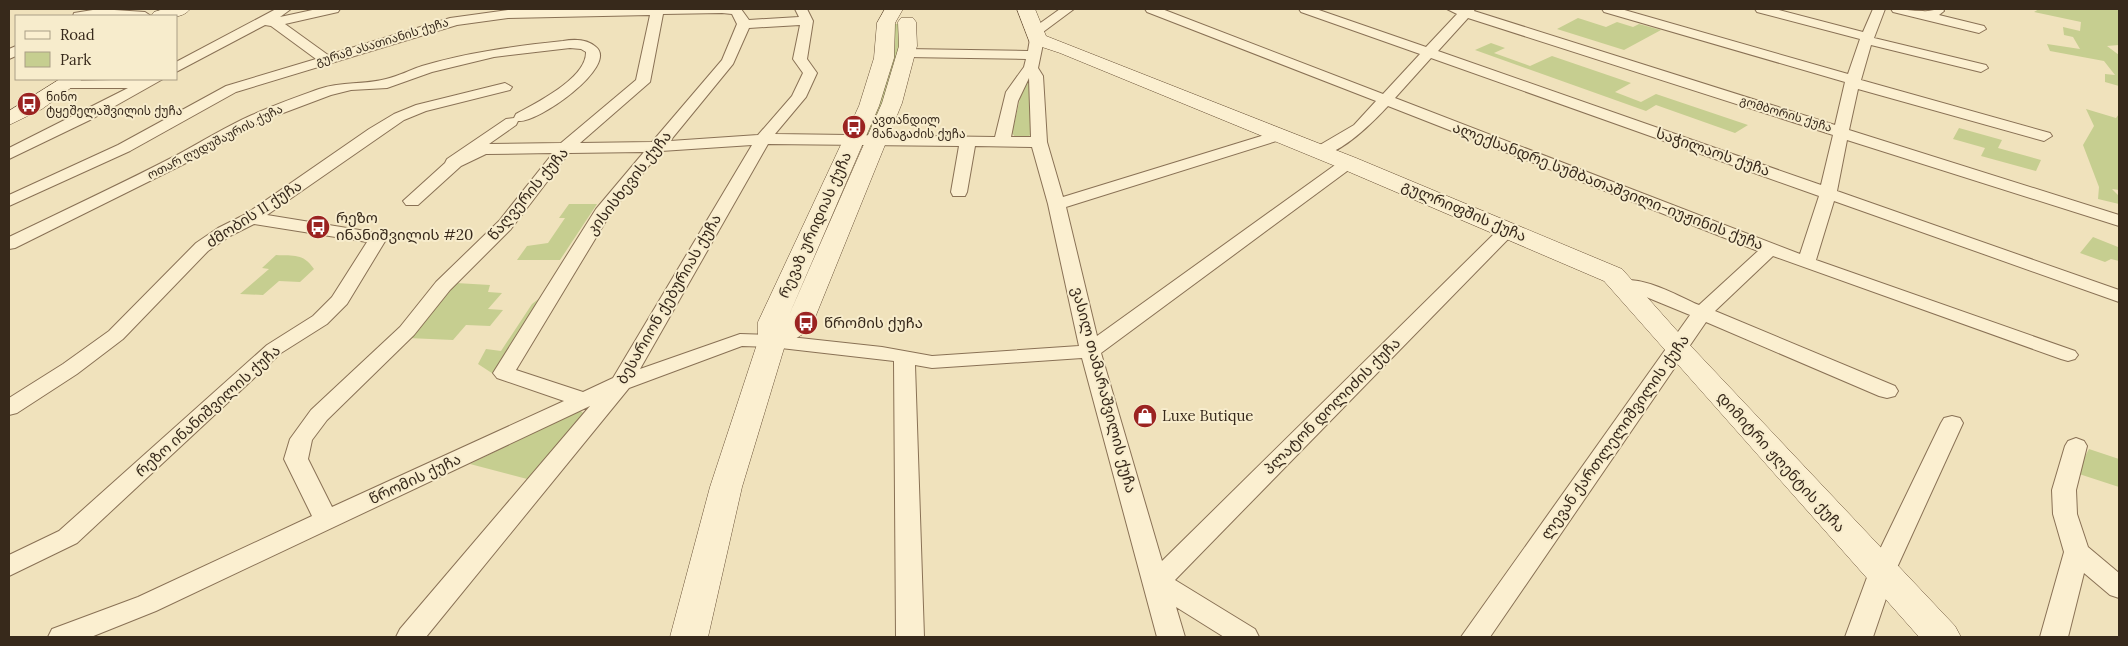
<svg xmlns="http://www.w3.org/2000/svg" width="2128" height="646" font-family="Lora,'Noto Sans Georgian',serif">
<rect width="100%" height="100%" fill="#f0e2bc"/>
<path fill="#c6ce90" d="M 2039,9 L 2119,9 L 2119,45 L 2107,46 L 2119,55 L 2119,86 L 2105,82 L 2105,74 L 2115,75 L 2104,61 L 2050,51 L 2047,44 L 2080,49 L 2073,37 L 2064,35 L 2063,27 L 2080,31 L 2081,22 L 2034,12 Z
M 1578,18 L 1606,27 L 1617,22 L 1633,27 L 1639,24 L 1661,30 L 1624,50 L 1557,29 Z
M 890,24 L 903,24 L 901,57 L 872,138 L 860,138 Z
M 1491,43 L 1505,48 L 1494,53 L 1530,66 L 1552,56 L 1631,83 L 1615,92 L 1641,102 L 1656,94 L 1748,125 L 1735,133 L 1656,105 L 1646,111 L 1475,50 Z
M 1032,76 L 1031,134 L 1028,137 L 1015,137 L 1012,133 L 1025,77 Z
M 2086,109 L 2116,118 L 2119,114 L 2119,190 L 2112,189 L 2119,196 L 2119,204 L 2098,199 L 2099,187 L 2083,145 L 2094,126 Z
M 1959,128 L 2002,140 L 1998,148 L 2041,160 L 2036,171 L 1981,156 L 1985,148 L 1953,139 Z
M 569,204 L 597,204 L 560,260 L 517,260 L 527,246 L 548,243 L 565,218 L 559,218 Z
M 2093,237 L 2118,247 L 2119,245 L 2119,261 L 2111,259 L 2105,262 L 2080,253 Z
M 276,255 C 294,256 303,253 314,269 L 300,282 L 279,281 L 263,295 L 240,294 L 269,269 L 262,268 Z
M 456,283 L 490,285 L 488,292 L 502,293 L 488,309 L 503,310 L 490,326 L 466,325 L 453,340 L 408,338 Z
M 545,294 L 501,368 L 504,381 L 478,364 L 486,349 L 501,351 L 532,304 Z
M 579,410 L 586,415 L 531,480 L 470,464 Z
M 2089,449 L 2119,459 L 2119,487 L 2076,473 Z"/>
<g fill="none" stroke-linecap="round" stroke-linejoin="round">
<g stroke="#897155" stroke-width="2">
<path id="street" d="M 99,9 L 145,12 L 151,16 L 73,16 L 74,13 Z
M 276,9 L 291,9 L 280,17 L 317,9 L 340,9 L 338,12 L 285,24 L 328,55 L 450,18 L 508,10 L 741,9 L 749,20 L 799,17 L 795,9 L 807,9 L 813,21 L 807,59 L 817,73 L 806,97 L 775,134 L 995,137 L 1006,92 L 1024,67 L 1026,59 L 906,57 L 899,53 L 906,49 L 1028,51 L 1030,39 L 1035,35 L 1030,32 L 1032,29 L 1060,9 L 1074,9 L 1039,35 L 1044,39 L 1038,68 L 1043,76 L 1047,142 L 1063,197 L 1271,133 L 1283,133 L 1285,136 L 1283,139 L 1066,207 L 1097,336 L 1342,160 L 1354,160 L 1356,163 L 1354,166 L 1101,353 L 1162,561 L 1502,226 L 1514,226 L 1517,230 L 1175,580 L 1255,629 L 1259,637 L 1224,637 L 1176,607 L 1185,637 L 1157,637 L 1082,358 L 932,368 L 915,365 L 924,637 L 896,637 L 894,361 L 772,347 L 742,346 L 629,388 L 426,637 L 396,637 L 400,629 L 590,406 L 156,611 L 91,637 L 48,637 L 52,629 L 138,597 L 312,516 L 284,459 L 290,439 L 311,410 L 400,327 L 436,282 L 499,221 L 553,153 L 486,154 L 461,166 L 418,205 L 406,205 L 403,201 L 445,163 L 447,159 L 506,119 L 514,118 L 516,114 C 536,103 587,78 586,52 L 581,49 L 570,48 L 494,57 L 432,72 L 387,88 L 351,90 L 331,95 L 262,121 L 190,161 L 15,248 L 9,249 L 9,237 C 65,210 123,183 179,154 C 203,141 227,126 252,115 C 274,105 297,97 319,89 C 342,81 365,85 386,79 C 399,76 410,70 422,66 C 468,52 516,46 563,41 C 574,39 587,39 596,47 C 619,66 537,124 518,121 L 516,125 L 489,144 L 561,143 L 636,80 L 650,15 L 508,18 L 457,25 L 236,92 L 130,151 L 9,206 L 9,195 L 118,145 L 226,86 L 316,59 L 271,26 L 265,25 L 176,72 L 176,62 ZM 722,13 L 732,14 L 737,24 L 722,60 L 652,142 L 580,143 L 650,82 L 663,14 ZM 800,25 L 793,59 L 803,73 L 792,96 L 758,135 L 670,141 L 733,64 L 749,28 ZM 1029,78 L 1031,137 L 1011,137 L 1018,101 ZM 768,144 L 959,146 L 951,192 L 953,196 L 965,196 L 967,192 L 975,146 L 1032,147 L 1048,204 L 1079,346 L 932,356 L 882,347 L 772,335 L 740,334 L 640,369 ZM 752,145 L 613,378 L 583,392 L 516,370 L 612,211 L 661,151 ZM 644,152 L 596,209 L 493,373 L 497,378 L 564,401 L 332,507 L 308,459 L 312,440 L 327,420 L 414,335 L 450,290 L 511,229 L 569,153 Z
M 1145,9 L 1162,9 L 1383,94 L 1420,54 L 1301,12 L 1299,9 L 1316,9 L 1426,47 L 1457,14 L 1447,9 L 1475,9 L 1474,11 L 1835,125 L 1845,82 L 1604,12 L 1602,9 L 1621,9 L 1848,74 L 1860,39 L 1757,12 L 1755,9 L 1775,9 L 1863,32 L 1873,9 L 1885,9 L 1874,38 L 1986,65 L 1988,68 L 1981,72 L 1871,45 L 1861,80 L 2050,133 L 2052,136 L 2044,141 L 1858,89 L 1849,130 L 2119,215 L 2119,226 L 1847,140 L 1837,191 L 2119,290 L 2119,302 L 1834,201 L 1816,260 L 2075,351 L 2078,355 L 2075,359 L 2068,361 L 2061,359 L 1773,256 L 1715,311 L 1895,386 L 1898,391 L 1895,396 L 1887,398 L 1879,396 L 1706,322 L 1490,637 L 1461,637 L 1690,315 L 1634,292 L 1617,289 L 1614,285 L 1617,281 C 1643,275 1676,295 1699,305 L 1758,251 L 1388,106 C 1374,121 1335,161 1313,155 L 1311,152 L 1313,149 L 1354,125 L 1376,101 L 1147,12 ZM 1468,18 L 1833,135 L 1821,185 L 1438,51 ZM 1431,58 L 1819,196 L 1800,254 L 1395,98 Z
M 1891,9 C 1902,9 1912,11 1923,11 C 1929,12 1936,9 1943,9 L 1944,11 L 1939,15 L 1984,26 L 1986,29 L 1979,33 L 1893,12 Z
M 16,46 L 16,56 L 9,59 L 9,49 Z
M 163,79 L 92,119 L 9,159 L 9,148 L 128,88 L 65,88 L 60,87 L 58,84 L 60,81 Z
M 505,83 L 512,87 L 510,90 L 426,111 L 404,120 L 267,215 L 378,233 L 384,234 L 387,238 L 347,304 L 327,324 L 281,353 L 77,543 L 9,576 L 9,555 L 59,531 L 267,345 L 313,316 L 332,297 L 367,242 L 254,224 L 230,236 L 208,251 L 123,339 L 77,374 L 17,413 L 9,415 L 9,398 L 63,364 L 109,331 L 196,243 L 218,228 L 246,214 L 369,129 L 394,114 L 416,105 Z
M 1952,416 L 1960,418 L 1963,423 L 1895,572 L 1873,637 L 1845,637 L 1869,572 L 1941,423 L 1944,418 Z
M 2076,438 L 2084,441 L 2087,446 L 2076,490 L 2077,514 L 2088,547 L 2119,573 L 2119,598 L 2110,595 L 2084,573 L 2068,637 L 2040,637 L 2064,552 L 2053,514 L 2052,490 L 2065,446 L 2068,441 Z"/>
</g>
<g stroke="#6a5238" stroke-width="1">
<path id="secondary" d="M 164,9 L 190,9 C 182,20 163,17 151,16 L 154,12 Z
M 885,9 L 903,9 L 895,23 L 894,58 L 879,106 L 790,313 L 882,103 L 899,46 L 898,22 L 901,18 L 913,18 L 916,22 L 917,46 L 902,103 L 812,325 L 808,331 L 785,345 L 742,487 L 708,637 L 670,637 L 710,487 L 758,341 L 758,322 L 859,106 L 874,58 L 877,23 Z
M 1017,9 L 1035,9 L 1046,36 L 1356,158 L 1622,269 L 1687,342 L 1955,626 L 1961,637 L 1919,637 L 1604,281 L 1340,168 L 1060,53 L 1030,43 Z
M 60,79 L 83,79 L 42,109 L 9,125 L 9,111 Z"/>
</g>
<use href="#street" fill="#fbefd0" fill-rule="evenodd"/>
<use href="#secondary" fill="#fbefd0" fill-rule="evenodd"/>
</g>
<defs>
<g id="bus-disc" transform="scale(1.25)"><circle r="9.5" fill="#9b2321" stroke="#f7eccc"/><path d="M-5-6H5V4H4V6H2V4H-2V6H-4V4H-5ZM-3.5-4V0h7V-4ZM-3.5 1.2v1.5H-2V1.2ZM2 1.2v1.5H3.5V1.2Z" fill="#fff"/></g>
<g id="shop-disc" transform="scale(1.25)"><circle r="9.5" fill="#9b2321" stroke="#f7eccc"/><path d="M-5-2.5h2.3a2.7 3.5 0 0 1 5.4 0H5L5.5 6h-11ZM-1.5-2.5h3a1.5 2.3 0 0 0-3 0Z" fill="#fff"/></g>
</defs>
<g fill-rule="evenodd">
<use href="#bus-disc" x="29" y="104"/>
<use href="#bus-disc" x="854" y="127"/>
<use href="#bus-disc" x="318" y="227"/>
<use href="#bus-disc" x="806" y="323"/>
<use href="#shop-disc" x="1145" y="416"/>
</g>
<g text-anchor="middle" stroke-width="4" stroke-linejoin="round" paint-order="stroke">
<g font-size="12" fill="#37291b" stroke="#f7eccc">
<text transform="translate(382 42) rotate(-17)" y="4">გურამ ასათიანის ქუჩა</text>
<text transform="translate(1786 114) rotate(17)" y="4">გომბორის ქუჩა</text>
<text transform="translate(215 142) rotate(-27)" y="4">ოთარ ღუდუშაურის ქუჩა</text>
</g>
<g font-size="12" fill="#37291b" stroke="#f7eccc" text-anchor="start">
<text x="46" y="101">ნინო<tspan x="46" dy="14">ტყეშელაშვილის ქუჩა</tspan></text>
<text x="872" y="124">ავთანდილ<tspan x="872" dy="14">მანაგაძის ქუჩა</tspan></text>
</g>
<g font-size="15" fill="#37291b" stroke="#f7eccc">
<text transform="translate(1713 152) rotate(19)" y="5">საჭილაოს ქუჩა</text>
<text transform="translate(629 183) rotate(-52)" y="5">კისისხევის ქუჩა</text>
<text transform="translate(1608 186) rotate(21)" y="5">ალექსანდრე სუმბათაშვილი-იუჟინის ქუჩა</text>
<text transform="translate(528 194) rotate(-50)" y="5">წაღვერის ქუჩა</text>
<text transform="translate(1464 211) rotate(23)" y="5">გულრიფშის ქუჩა</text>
<text transform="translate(254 214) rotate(-33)" y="5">ძმობის II ქუჩა</text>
<text transform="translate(815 225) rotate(-66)" y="5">რევაზ ურიდიას ქუჩა</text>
<text transform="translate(669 299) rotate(-60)" y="5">ბესარიონ ქებურიას ქუჩა</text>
<text transform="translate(1104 390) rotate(75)" y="5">ვასილ თამარაშვილის ქუჩა</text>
<text transform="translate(1332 406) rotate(-45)" y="5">პლატონ დოლიძის ქუჩა</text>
<text transform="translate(208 411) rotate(-42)" y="5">რეზო ინანიშვილის ქუჩა</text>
<text transform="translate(1615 437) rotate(-55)" y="5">ლევან ქართლელიშვილის ქუჩა</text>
<text transform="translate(1781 462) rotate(48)" y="5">დიმიტრი ჟღენტის ქუჩა</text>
<text transform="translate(415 479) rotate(-25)" y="5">წრომის ქუჩა</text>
</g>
<g font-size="15" fill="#37291b" stroke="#f7eccc" text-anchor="start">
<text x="336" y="223">რეზო<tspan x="336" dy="17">ინანიშვილის #20</tspan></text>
<text x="824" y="328">წრომის ქუჩა</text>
<text x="1162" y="421">Luxe Butique</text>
</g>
</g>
<rect width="2128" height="646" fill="none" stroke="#37291b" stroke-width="20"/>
<rect x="15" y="15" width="162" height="65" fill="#f7eccc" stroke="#aa9e85"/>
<rect x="25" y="31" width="25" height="8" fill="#fbefd0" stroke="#aa9e85"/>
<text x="60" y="40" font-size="15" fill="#37291b">Road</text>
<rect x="25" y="52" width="25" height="15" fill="#c6ce90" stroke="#aa9e85"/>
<text x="60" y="65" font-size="15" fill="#37291b">Park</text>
</svg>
